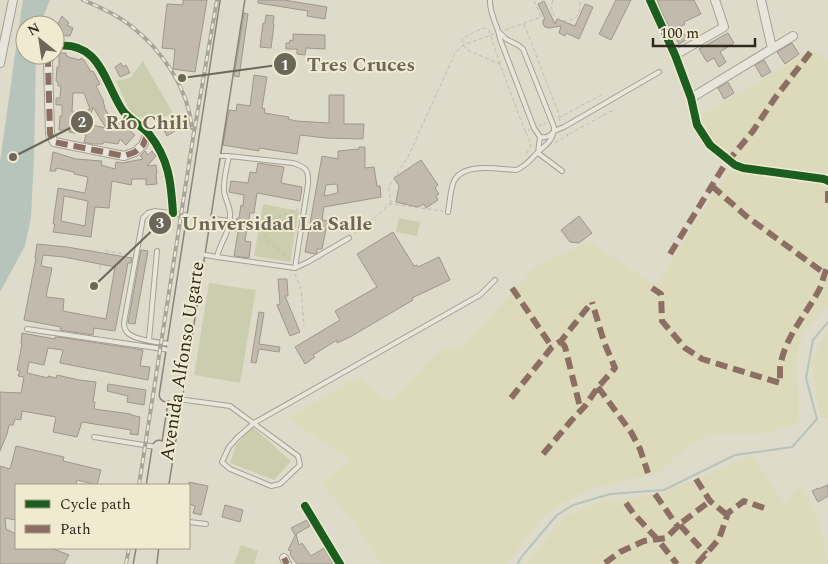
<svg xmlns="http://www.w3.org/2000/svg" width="828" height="564" font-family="Spectral,serif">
<rect width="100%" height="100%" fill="#dfdbca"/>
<path fill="#dddabc" d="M 813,49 L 828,60 L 828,173 L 737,163 L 716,146 L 700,116 Z
M 730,169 L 822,183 L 828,197 L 828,305 L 805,330 L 797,351 L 799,422 L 786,428 L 772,432 L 753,434 L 735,433 L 709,434 L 689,446 L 674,458 L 661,472 L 592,489 L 560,505 L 541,519 L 507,564 L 380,564 L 354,522 L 322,484 L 349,459 L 287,418 L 360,376 L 389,403 L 439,350 L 462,347 L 537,265 L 590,241 L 655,286 Z
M 828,330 L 828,418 L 820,418 L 811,360 Z
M 752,455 L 784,503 L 801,483 L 820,522 L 827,563 L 828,564 L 526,564 L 565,516 L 598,502 L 660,494 Z"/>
<path fill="#cbceae" d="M 143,61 L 173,113 L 155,121 L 132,115 L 116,81 L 130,78 Z
M 263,204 L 299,211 L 290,262 L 254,256 Z
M 399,218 L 420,222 L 417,236 L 396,232 Z
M 209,283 L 256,290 L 240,383 L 194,375 Z
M 253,427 L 291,461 L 274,480 L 230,463 L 236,445 Z
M 241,545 L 258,551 L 254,564 L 234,564 Z"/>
<path fill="#b6c4bc" d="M 23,0 L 50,0 L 40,25 L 25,25 L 25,55 L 36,55 L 34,157 L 31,217 L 25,246 L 0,292 L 0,162 L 20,19 Z"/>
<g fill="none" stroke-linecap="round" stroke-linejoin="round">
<path stroke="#b6c4bc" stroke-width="2" d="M 517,564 L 523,555 L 557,515 L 573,505 L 610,494 L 664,490 L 735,455 L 792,447 L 817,419 L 806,378 L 813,340 L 828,322"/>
</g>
<path fill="#c2baac" stroke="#9e978a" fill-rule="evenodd" d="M 183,0 L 207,0 L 195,72 L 173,69 L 175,49 L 162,48 L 167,4 L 183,5 Z
M 258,0 L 284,0 L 327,7 L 325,19 L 307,16 L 308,11 L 258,3 Z
M 616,0 L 631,0 L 611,40 L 599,34 Z
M 657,0 L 694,0 L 701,14 L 684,22 L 685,24 L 680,27 L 687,39 L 679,44 L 664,17 Z
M 544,1 L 555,24 L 557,19 L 575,26 L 585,4 L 593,7 L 579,39 L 566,33 L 565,36 L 559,33 L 561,26 L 549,28 L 545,27 L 543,24 L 543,20 L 545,19 L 538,4 Z
M 244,13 L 248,14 L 239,77 L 234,76 Z
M 266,15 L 274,16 L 273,24 L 274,25 L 271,48 L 260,47 L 263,23 L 265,23 Z
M 62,16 L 69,23 L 67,25 L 73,28 L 70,36 L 55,35 L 56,28 Z
M 728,33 L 734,43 L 720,52 L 726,62 L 719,67 L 714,58 L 707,62 L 699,49 Z
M 293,34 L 325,35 L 325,49 L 306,48 L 305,55 L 297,54 L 297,49 L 286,49 L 286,43 L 289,43 L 290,40 L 293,41 Z
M 792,43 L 799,54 L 785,64 L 777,52 Z
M 59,53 L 66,53 L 66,56 L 68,56 L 68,57 L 80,60 L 81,58 L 84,60 L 91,72 L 93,71 L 100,84 L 96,86 L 104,102 L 103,102 L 105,107 L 104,107 L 111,119 L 115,116 L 122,127 L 124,125 L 135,135 L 126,145 L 120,139 L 118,144 L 104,142 L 103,144 L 91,144 L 84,142 L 86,135 L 69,132 L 70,130 L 59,130 L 60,116 L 62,116 L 62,105 L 56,105 L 56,98 L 60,98 L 61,86 L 58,86 L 58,82 L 56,81 L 57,67 L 59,67 ZM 73,93 L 84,93 L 90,109 L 84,112 L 72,112 ZM 93,107 L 106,128 L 88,124 Z
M 764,60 L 771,72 L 762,77 L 755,65 Z
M 121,63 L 123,67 L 126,65 L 130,73 L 120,77 L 115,67 Z
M 254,75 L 267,77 L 262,108 L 265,109 L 264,113 L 289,117 L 288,119 L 296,121 L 329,123 L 329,95 L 344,95 L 344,124 L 364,124 L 363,139 L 326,138 L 300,135 L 297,154 L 259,148 L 259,151 L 223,145 L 229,110 L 236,111 L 237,104 L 250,106 Z
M 728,82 L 734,93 L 724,99 L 718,88 Z
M 170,122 L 175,131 L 167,136 L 162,127 Z
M 359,147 L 365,147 L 365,168 L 374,167 L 377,186 L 380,186 L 381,197 L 324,207 L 322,220 L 330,221 L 328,229 L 326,229 L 322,249 L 317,249 L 317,253 L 315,254 L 305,252 L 322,156 L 338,159 L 338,151 L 359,149 ZM 337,184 L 338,193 L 324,196 L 326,185 Z
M 145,151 L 148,155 L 152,151 L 156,156 L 147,166 L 156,165 L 157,173 L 156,174 L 157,184 L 146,185 L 146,179 L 132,179 L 131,185 L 112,181 L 109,208 L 95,207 L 91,237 L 53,232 L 55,224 L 53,224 L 58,188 L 85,193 L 88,177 L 74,174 L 74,172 L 56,168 L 56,171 L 50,171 L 53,152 L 76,159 L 102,161 L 101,165 L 115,169 L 116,162 L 122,163 L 143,159 L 140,156 ZM 64,196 L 88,201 L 85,226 L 61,221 Z
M 421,160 L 438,185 L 435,188 L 439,194 L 436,196 L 438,200 L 426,208 L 424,204 L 418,207 L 396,202 L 399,186 L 394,178 Z
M 258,163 L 284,167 L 281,183 L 302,187 L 300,201 L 257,193 L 254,213 L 250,213 L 246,234 L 245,241 L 251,242 L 249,258 L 234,256 L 238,232 L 235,231 L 237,218 L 239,218 L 241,205 L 243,206 L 244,195 L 229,192 L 231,181 L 248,183 L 250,172 L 256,173 Z
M 579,216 L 592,233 L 579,243 L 570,242 L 561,230 Z
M 393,232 L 414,266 L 417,265 L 418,267 L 439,257 L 450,280 L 412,298 L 413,300 L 350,337 L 337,343 L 337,340 L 313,355 L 315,357 L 305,364 L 295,347 L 340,320 L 335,311 L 377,287 L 357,254 Z
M 37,244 L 67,247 L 132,258 L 131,263 L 128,263 L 115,331 L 94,328 L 93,335 L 60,330 L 61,327 L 24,320 L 36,258 L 35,258 ZM 43,255 L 64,257 L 115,267 L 106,319 L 63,311 L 64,299 L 46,297 L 52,268 L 41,266 Z
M 141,250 L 148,251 L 135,324 L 128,323 Z
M 278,279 L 287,279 L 288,296 L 285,296 L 300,332 L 290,336 L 277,305 L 280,304 Z
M 259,312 L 264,313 L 259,344 L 280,347 L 279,352 L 259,349 L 256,363 L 251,362 Z
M 22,333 L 55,339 L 55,337 L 59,337 L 143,350 L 140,366 L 150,367 L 148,380 L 60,363 L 63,350 L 48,348 L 44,365 L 29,362 L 27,373 L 48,378 L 48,376 L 56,378 L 57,375 L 79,380 L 96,382 L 93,402 L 95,402 L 94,409 L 131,414 L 131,415 L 140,417 L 138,435 L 130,434 L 131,430 L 82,422 L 77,437 L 53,432 L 56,417 L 22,411 L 21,420 L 15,419 L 13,425 L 9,425 L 7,434 L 0,451 L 0,392 L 21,393 L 24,377 L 18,376 L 20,371 L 17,370 L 22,344 L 21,344 Z
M 108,384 L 146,390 L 144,405 L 127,402 L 128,396 L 107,391 Z
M 16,446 L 64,457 L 63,461 L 101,470 L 97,485 L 77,480 L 76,485 L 16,485 L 16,520 L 5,518 L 6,529 L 16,534 L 16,548 L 51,548 L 69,555 L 64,564 L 0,564 L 0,466 L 10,469 Z
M 189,482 L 208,486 L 201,515 L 193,513 L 195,506 L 189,504 Z
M 828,485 L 828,496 L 818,502 L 812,491 L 818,488 L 818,489 Z
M 225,505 L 243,510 L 240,522 L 222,517 Z
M 307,520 L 310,526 L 296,534 L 299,545 L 302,543 L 311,556 L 324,548 L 333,564 L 297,564 L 290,554 L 291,551 L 288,550 L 296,534 L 295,535 L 291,528 Z"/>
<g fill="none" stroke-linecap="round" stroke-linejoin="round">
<g stroke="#a4a094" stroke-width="6">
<path id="service" d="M 490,0 C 489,14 498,25 500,39 L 534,128 L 540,137 C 546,138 550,137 554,131 L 554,127 L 523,49 L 518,45 L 506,39 L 499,32
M 538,153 L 562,171
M 538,153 L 540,137
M 216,156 L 229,156 L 293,163 C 306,167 309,170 308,184 L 295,268
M 448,212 C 450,202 450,190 454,181 C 463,162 498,169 516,170 C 525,167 530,160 537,153 C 544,146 552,142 554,131 L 564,127 L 659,72
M 205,218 L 230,221
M 200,254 L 217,257 L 295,268 L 308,262 L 349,238
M 217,257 C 220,242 230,233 230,217 C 231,207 225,200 224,191 C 223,181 227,166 229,156
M 27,329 L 170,350
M 149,340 L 157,251
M 171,344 C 161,343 137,340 129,334 C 125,331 124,327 124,323 L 143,218 L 148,213 L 155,211 L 191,216
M 178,399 L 230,406 L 298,456 L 300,465 L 280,484 L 271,486 L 230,469 L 222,462 L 229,447 L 237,438 L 254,423 L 480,295 L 495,280
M 94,437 L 156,447
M 189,522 L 206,524"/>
</g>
<g stroke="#a4a094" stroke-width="10">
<path id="minor" d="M 650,0 L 675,55 L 691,98 L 697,125 L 710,145 L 735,165 L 743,168 L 824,179 L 828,181
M 761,0 L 772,48
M 55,46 C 101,40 104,83 123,111 C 130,120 142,126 149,134 C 169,159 171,182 173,213
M 49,55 L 48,62 L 50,134 L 54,142 L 124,156 L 135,152 L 143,145 L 148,133
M 675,55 L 724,27 L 715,0
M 0,63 L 13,0
M 691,98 L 793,36
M 305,506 L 340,564
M 284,558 L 287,564"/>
</g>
<g stroke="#8a857a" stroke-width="15">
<path id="primary" d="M 166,395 L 227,0
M 153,485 L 159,447
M 162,485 L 238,0
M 140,564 L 143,548
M 150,564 L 152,548"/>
</g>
<path stroke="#c0bcb3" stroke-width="1" stroke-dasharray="4 2.5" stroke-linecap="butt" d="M 553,0 C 544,28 588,27 579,0
M 542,17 L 552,13
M 524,24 L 560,117 L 603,94
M 505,30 L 541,17 L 534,0
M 500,64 L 489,30 L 483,28 L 463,38 C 461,42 464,47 467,50 L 500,64 L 525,131 L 530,129
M 558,117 L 561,122
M 538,126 L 546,123
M 526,132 L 531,144 L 527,153 L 528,156
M 569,134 L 615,109
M 555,143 L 568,135 L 566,132
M 391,204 L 389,189 L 390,184 L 408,157 L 455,53 L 463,45 L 494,34
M 250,227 L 261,229 L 270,220 L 298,209
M 261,229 L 268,241 L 291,260
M 354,234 L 379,214 L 387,206 L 391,204 L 443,211
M 100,269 L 101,256 L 105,251 L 131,255
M 295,274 L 301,289 L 304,327"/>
<use href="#service" stroke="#e8e5db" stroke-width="4"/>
<use href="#minor" stroke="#e8e5db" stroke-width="8"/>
<use href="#primary" stroke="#dedbcd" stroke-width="12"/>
<g stroke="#a7a49b" stroke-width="4">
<path id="rail" d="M 83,0 C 100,7 117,15 131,26 C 162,50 188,88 192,128
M 139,485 L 193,138 L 217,0
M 126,564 L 129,548"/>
</g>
<use href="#rail" stroke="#f0ead1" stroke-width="2" stroke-dasharray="5.5" stroke-linecap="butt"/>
<path stroke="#8d6e63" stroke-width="6" stroke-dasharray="12 6" stroke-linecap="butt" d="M 49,55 L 48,62 L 50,134 L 54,142 L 124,156 L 135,152 L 143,145 L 148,133
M 712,186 L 746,216 L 824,273
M 828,191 L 828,206
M 670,254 L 724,166 L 753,131 L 775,98 L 813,49
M 512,288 L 552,347
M 652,288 L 661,294 L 662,321 L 685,348 L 702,359 L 780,383 C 780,378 780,373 780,368 C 784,337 807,314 820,288 C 823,281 824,273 828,266
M 561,341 L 565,347 L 581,411
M 598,387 L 631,432 L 640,449 L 648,473
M 511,398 L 552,347 L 561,341 L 592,302
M 543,454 L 571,421 L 585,406 L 598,387 L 615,368 L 604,342 L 592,302
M 696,479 L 710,501 L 727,515
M 655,494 L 678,527
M 626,503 L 633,513 L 658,540 L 677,564
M 680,525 L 706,554
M 284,558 L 287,564
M 605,563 L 620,552 L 644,541 L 666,538 L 681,523 L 710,501
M 697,564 L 719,539 L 728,513 L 744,501 L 767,509"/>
<g stroke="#f0ead1" stroke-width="11">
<path id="cycleway" d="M 650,0 L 675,55 L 691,98 L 697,125 L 710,145 L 735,165 L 743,168 L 824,179 L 828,181
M 55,46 C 101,40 104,83 123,111 C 130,120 142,126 149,134 C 169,159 171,182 173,213
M 305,506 L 340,564"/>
</g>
<use href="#cycleway" stroke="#1b5e20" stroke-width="8"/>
</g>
<g text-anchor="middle" stroke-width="4" stroke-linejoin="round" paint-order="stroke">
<g font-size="19" fill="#30291e" stroke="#f0ead1">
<text transform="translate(181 361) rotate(-81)" y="7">Avenida Alfonso Ugarte</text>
</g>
</g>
<path fill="none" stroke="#6d675a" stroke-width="2" d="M182 78L285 64M13 157L82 122M94 286L160 223"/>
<g fill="#6d675a" stroke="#f0ead1" stroke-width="2">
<circle cx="182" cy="78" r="5"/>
<circle cx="13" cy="157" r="5"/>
<circle cx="94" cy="286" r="5"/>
<circle cx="285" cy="64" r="12"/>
<circle cx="82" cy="122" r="12"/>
<circle cx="160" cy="223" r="12"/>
</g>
<g font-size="15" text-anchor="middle" font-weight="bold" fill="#fff">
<text x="285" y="70">1</text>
<text x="82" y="127">2</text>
<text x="160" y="228">3</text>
</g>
<g font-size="20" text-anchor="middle" font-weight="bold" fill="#6d675a" stroke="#f0ead1" stroke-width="4" stroke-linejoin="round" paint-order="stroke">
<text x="361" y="71">Tres Cruces</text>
<text x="147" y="129">Río Chili</text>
<text x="277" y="230">Universidad La Salle</text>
</g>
<rect x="15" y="484" width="175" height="65" fill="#f0ead1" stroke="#a39d89"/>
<rect x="25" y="500" width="25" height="8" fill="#1b5e20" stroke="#a39d89"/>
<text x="60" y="509" font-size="15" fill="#30291e">Cycle path</text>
<rect x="25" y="525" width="25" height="8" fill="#8d6e63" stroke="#a39d89"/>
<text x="60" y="534" font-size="15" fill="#30291e">Path</text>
<g transform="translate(40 40) rotate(330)"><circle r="24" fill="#f0ead1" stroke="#a39d89"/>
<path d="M0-4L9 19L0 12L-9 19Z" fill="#6d675a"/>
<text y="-8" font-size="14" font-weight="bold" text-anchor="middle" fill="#30291e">N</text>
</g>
<path d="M653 38v8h102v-8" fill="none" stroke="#30291e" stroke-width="2.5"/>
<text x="660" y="38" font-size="15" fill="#30291e" stroke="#f0ead1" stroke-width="4" paint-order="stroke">100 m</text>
</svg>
